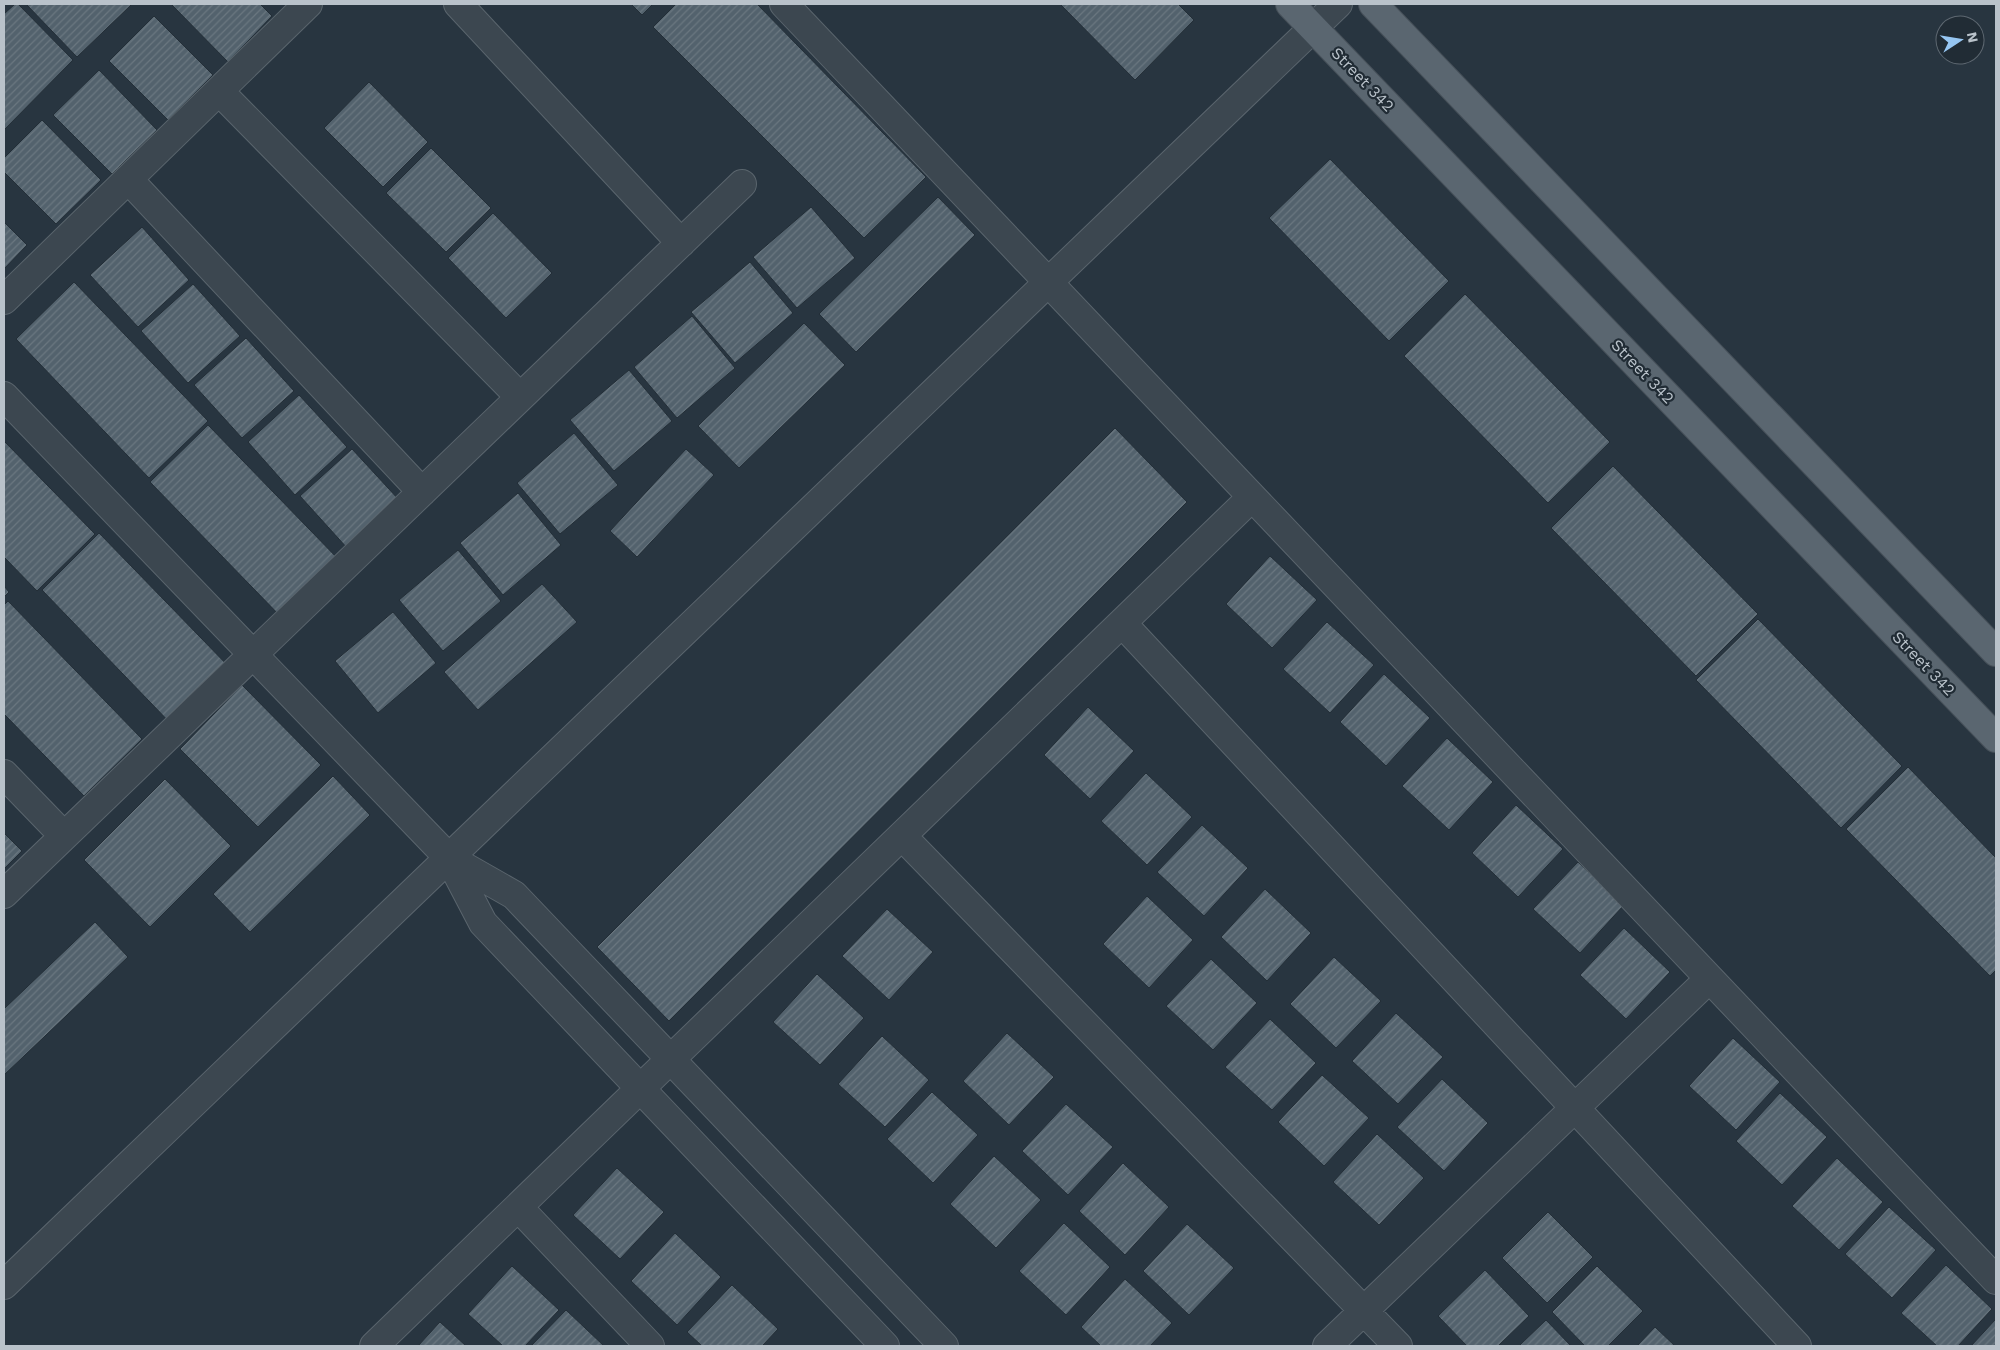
<svg xmlns="http://www.w3.org/2000/svg" width="2000" height="1350" font-family="'Work Sans',sans-serif">
<defs>
<pattern id="building-hatch" width="6" height="6" patternUnits="userSpaceOnUse" patternTransform="scale(1.25)"><rect width="6" height="6" fill="#53626d"/><path d="M-1 1l2-2M0 6l6-6M5 7l2-2" fill="none" stroke="#6a7780"/></pattern>
</defs>
<rect width="100%" height="100%" fill="#283540"/>
<path fill="url(#building-hatch)" stroke="#232e37" d="M 15,4 L 18,4 L 73,60 L 4,130 L 4,14 Z
M 26,4 L 132,4 L 77,57 Z
M 171,4 L 260,4 L 272,16 L 228,62 Z
M 631,4 L 653,4 L 642,15 Z
M 676,4 L 757,4 L 926,177 L 864,238 L 653,27 Z
M 1060,4 L 1178,4 L 1194,20 L 1135,80 Z
M 154,16 L 213,75 L 168,120 L 109,61 Z
M 99,70 L 157,130 L 112,174 L 53,115 Z
M 369,82 L 428,142 L 383,187 L 324,128 Z
M 42,120 L 101,180 L 56,224 L 4,172 L 4,158 Z
M 431,148 L 491,208 L 446,252 L 386,193 Z
M 1330,159 L 1449,281 L 1389,341 L 1269,218 Z
M 938,197 L 975,235 L 856,352 L 819,314 Z
M 811,207 L 855,258 L 797,308 L 753,257 Z
M 493,213 L 552,273 L 506,318 L 448,258 Z
M 4,222 L 27,245 L 4,269 Z
M 142,227 L 189,280 L 138,327 L 90,275 Z
M 750,262 L 793,313 L 735,363 L 691,312 Z
M 74,282 L 208,421 L 149,478 L 16,339 Z
M 193,284 L 240,336 L 188,383 L 141,331 Z
M 1465,294 L 1610,442 L 1548,503 L 1404,356 Z
M 692,316 L 735,368 L 677,418 L 634,367 Z
M 804,323 L 845,365 L 739,468 L 698,426 Z
M 246,338 L 294,391 L 242,438 L 194,385 Z
M 629,370 L 672,421 L 614,471 L 570,420 Z
M 299,395 L 347,447 L 295,495 L 248,442 Z
M 208,425 L 343,564 L 284,620 L 150,482 Z
M 1115,428 L 1187,502 L 669,1021 L 597,947 Z
M 574,433 L 618,485 L 560,534 L 517,483 Z
M 4,441 L 95,534 L 37,591 L 4,557 Z
M 352,449 L 400,501 L 348,549 L 300,496 Z
M 686,449 L 714,475 L 637,557 L 610,531 Z
M 1613,466 L 1758,614 L 1696,676 L 1551,528 Z
M 518,493 L 561,545 L 503,595 L 460,543 Z
M 99,533 L 234,672 L 176,729 L 42,590 Z
M 458,550 L 501,601 L 443,651 L 399,600 Z
M 1270,556 L 1317,600 L 1272,648 L 1226,604 Z
M 542,584 L 577,622 L 478,710 L 444,672 Z
M 4,586 L 9,592 L 4,597 Z
M 8,601 L 142,739 L 84,796 L 4,714 L 4,605 Z
M 393,612 L 436,663 L 378,713 L 335,661 Z
M 1758,619 L 1902,766 L 1841,828 L 1696,680 Z
M 1327,622 L 1374,665 L 1330,713 L 1283,669 Z
M 1384,674 L 1430,718 L 1386,766 L 1340,722 Z
M 242,685 L 321,765 L 258,827 L 180,749 Z
M 1088,707 L 1134,751 L 1090,799 L 1044,755 Z
M 1447,738 L 1493,782 L 1449,830 L 1402,786 Z
M 1908,767 L 1996,858 L 1996,970 L 1990,976 L 1846,829 Z
M 1146,773 L 1192,817 L 1147,865 L 1101,821 Z
M 333,776 L 370,815 L 250,932 L 213,894 Z
M 165,779 L 231,846 L 150,927 L 84,860 Z
M 1516,805 L 1563,849 L 1518,897 L 1472,853 Z
M 1202,825 L 1248,868 L 1204,916 L 1157,872 Z
M 4,833 L 22,851 L 4,869 Z
M 1578,862 L 1624,905 L 1580,953 L 1533,909 Z
M 1265,889 L 1311,933 L 1267,981 L 1221,937 Z
M 1147,896 L 1193,940 L 1149,988 L 1103,944 Z
M 887,909 L 933,952 L 889,1000 L 842,956 Z
M 95,922 L 128,957 L 4,1075 L 4,1009 Z
M 1624,928 L 1670,972 L 1626,1019 L 1580,975 Z
M 1334,957 L 1381,1001 L 1336,1048 L 1290,1004 Z
M 1211,959 L 1257,1003 L 1213,1050 L 1166,1006 Z
M 817,974 L 864,1018 L 820,1065 L 773,1022 Z
M 1396,1013 L 1443,1057 L 1398,1104 L 1352,1061 Z
M 1270,1019 L 1316,1063 L 1272,1110 L 1225,1067 Z
M 1007,1033 L 1054,1077 L 1009,1125 L 963,1081 Z
M 882,1036 L 929,1080 L 885,1127 L 838,1084 Z
M 1733,1038 L 1780,1082 L 1736,1130 L 1689,1086 Z
M 1322,1075 L 1369,1118 L 1324,1166 L 1278,1122 Z
M 1442,1079 L 1488,1123 L 1444,1171 L 1397,1127 Z
M 932,1092 L 978,1135 L 933,1183 L 887,1139 Z
M 1780,1093 L 1827,1137 L 1782,1185 L 1736,1141 Z
M 1066,1104 L 1113,1147 L 1068,1195 L 1022,1151 Z
M 1377,1134 L 1424,1178 L 1379,1225 L 1333,1182 Z
M 994,1156 L 1041,1200 L 996,1248 L 950,1204 Z
M 1837,1158 L 1883,1202 L 1839,1250 L 1792,1206 Z
M 1123,1163 L 1169,1207 L 1125,1255 L 1079,1211 Z
M 617,1168 L 664,1212 L 620,1259 L 573,1215 Z
M 1889,1207 L 1936,1250 L 1892,1298 L 1845,1254 Z
M 1548,1212 L 1593,1257 L 1547,1303 L 1502,1258 Z
M 1064,1223 L 1110,1267 L 1066,1315 L 1019,1271 Z
M 1187,1224 L 1234,1268 L 1189,1315 L 1143,1271 Z
M 675,1233 L 721,1277 L 677,1325 L 631,1281 Z
M 1946,1265 L 1992,1309 L 1958,1346 L 1937,1346 L 1901,1313 Z
M 512,1266 L 559,1310 L 525,1346 L 503,1346 L 468,1314 Z
M 1597,1266 L 1643,1311 L 1608,1346 L 1585,1346 L 1552,1312 Z
M 1485,1270 L 1529,1316 L 1498,1346 L 1467,1346 L 1438,1316 Z
M 1125,1279 L 1172,1323 L 1150,1346 L 1101,1346 L 1081,1327 Z
M 732,1285 L 778,1329 L 762,1346 L 702,1346 L 687,1332 Z
M 566,1310 L 604,1346 L 531,1346 Z
M 1996,1319 L 1996,1346 L 1971,1346 Z
M 1546,1320 L 1571,1346 L 1519,1346 Z
M 440,1322 L 466,1346 L 418,1346 Z
M 1655,1327 L 1675,1346 L 1637,1346 Z"/>
<g fill="none" stroke-linecap="round" stroke-linejoin="round">
<g stroke="#5a656d" stroke-width="30">
<path id="minor" d="M 458,4 L 681,243
M 784,4 L 1996,1280
M 219,91 L 520,397
M 128,179 L 422,492
M 4,300 L 308,4
M 4,396 L 449,858 L 483,923 L 885,1346
M 1122,623 L 1797,1346
M 4,774 L 64,836
M 902,836 L 1398,1346
M 449,858 L 514,895 L 944,1346
M 4,894 L 742,184
M 518,1207 L 650,1346
M 4,1285 L 1338,4
M 374,1346 L 1252,497
M 1327,1346 L 1709,979"/>
</g>
<g stroke="#465059" stroke-width="30">
<path id="major" d="M 1290,4 L 1996,738
M 1373,4 L 1996,652"/>
</g>
<use href="#minor" stroke="#3c4750" stroke-width="28"/>
<use href="#major" stroke="#5a6670" stroke-width="28"/>
</g>
<g text-anchor="middle" stroke-width="4.5" stroke-linejoin="round" paint-order="stroke">
<g font-size="16" fill="#b9c2ca" stroke="#212c35">
<text transform="translate(1363 79) rotate(46)" y="6">Street 342</text>
<text transform="translate(1643 371) rotate(46)" y="6">Street 342</text>
<text transform="translate(1924 663) rotate(46)" y="6">Street 342</text>
</g>
</g>
<rect width="2000" height="1350" fill="none" stroke="#b9c2ca" stroke-width="10"/>
<g transform="translate(1960 40) rotate(78)"><circle r="24" fill="#212c35" stroke="#5e6871"/>
<path d="M0-4L9 19L0 12L-9 19Z" fill="#96c6f2"/>
<text y="-8" font-size="14" font-weight="bold" text-anchor="middle" fill="#b9c2ca">N</text>
</g>
</svg>
